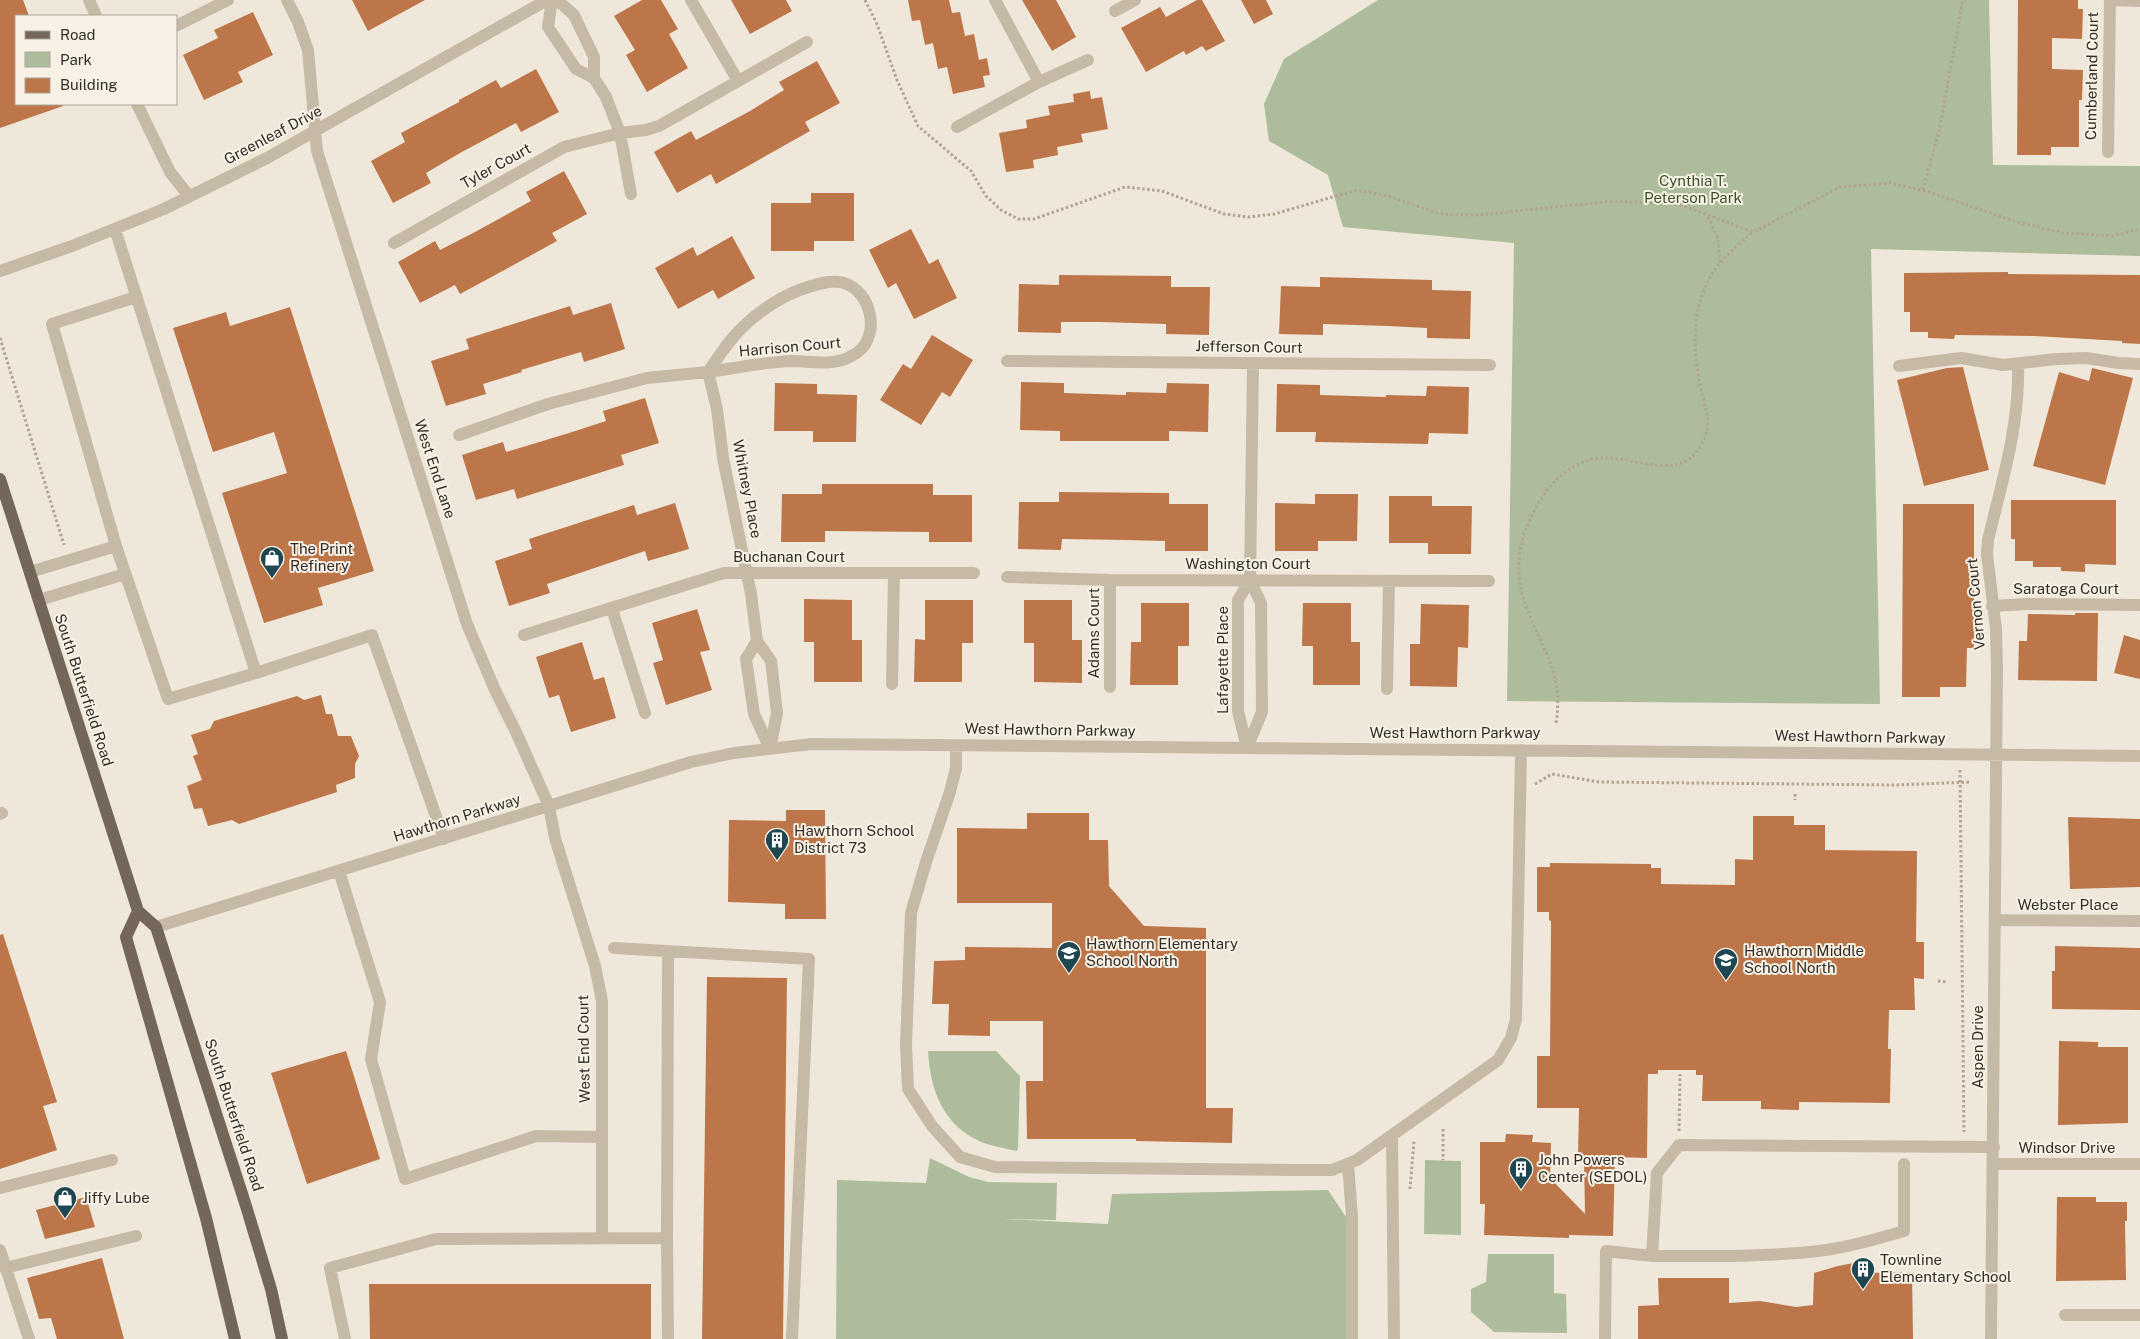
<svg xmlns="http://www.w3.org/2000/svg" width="2140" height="1339" font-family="'Public Sans',sans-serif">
<rect width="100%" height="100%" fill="#efe8da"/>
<path fill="#adbd9b" d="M 1378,0 L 1989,0 L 1993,165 L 2140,166 L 2140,256 L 1871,249 L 1880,704 L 1507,701 L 1514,243 L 1343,227 L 1328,175 L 1269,141 L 1264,104 L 1284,59 Z
M 928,1051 L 996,1051 L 1020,1076 L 1018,1148 L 1017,1151 C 1004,1148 990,1146 979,1141 C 942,1124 930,1088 928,1051 Z
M 930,1158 L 969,1177 L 988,1182 L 1057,1183 L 1056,1220 L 1003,1219 L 1108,1224 L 1112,1194 L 1328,1190 L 1346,1217 L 1347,1339 L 836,1339 L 837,1180 L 926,1183 Z
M 1425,1160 L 1461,1161 L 1461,1235 L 1424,1234 Z
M 1488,1254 L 1554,1254 L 1554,1293 L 1566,1294 L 1567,1333 L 1494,1332 L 1471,1312 L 1471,1289 L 1486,1282 Z"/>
<path fill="#bd7649" d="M 0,0 L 23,0 L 29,16 L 16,16 L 16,104 L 62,104 L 63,106 L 0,128 Z
M 352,0 L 425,0 L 368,31 Z
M 642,0 L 661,0 L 678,29 L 669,34 L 688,68 L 647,92 L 626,55 L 635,50 L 614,16 Z
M 731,0 L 786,0 L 792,11 L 750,34 Z
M 908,0 L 949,0 L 952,13 L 960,12 L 965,36 L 974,34 L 979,60 L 987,58 L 990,75 L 983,76 L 985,87 L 953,94 L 947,67 L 938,69 L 933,43 L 925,45 L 920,20 L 912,21 Z
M 1022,0 L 1056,0 L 1076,37 L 1052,51 Z
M 1197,0 L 1202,0 L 1225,41 L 1206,51 L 1202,46 L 1186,55 L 1184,51 L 1146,72 L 1121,28 L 1160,7 L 1166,17 Z
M 1241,0 L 1266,0 L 1273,14 L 1254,24 Z
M 2018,0 L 2078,0 L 2078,9 L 2083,9 L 2082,39 L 2052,38 L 2052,69 L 2083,70 L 2082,100 L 2079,100 L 2079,147 L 2051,147 L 2051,155 L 2017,155 Z
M 253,12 L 273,55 L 238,72 L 243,82 L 204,100 L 183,55 L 218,38 L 214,30 Z
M 817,61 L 840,103 L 805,122 L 810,131 L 716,184 L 711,174 L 677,193 L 654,152 L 691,131 L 696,140 L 750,111 L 784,90 L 779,82 Z
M 536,69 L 559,112 L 521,132 L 516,123 L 460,153 L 426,173 L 431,183 L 393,203 L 371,161 L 405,142 L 401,133 L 459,102 L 459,100 L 496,80 L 501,88 Z
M 1090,91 L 1091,99 L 1102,97 L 1108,129 L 1081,134 L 1083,142 L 1057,147 L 1058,155 L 1033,160 L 1034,168 L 1006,172 L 999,133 L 1027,128 L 1026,120 L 1050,115 L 1048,106 L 1074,102 L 1073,94 Z
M 564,171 L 587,214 L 552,233 L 557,241 L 519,262 L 460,294 L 455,285 L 420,303 L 398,262 L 435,241 L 440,250 L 475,232 L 531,201 L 526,192 Z
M 811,193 L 854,193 L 854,241 L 814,241 L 814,251 L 771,251 L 771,203 L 811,203 Z
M 911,229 L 929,264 L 938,259 L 957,298 L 914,319 L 896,283 L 888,288 L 869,250 Z
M 732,236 L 755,278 L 718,299 L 713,290 L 678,309 L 655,268 L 693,247 L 697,256 Z
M 2008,272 L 2008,274 L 2140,275 L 2140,344 L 2122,343 L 2122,341 L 2034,336 L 1955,335 L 1954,339 L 1928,338 L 1928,332 L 1910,332 L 1910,312 L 1904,312 L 1904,273 Z
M 1059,275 L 1171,276 L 1171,287 L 1210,287 L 1209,335 L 1166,334 L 1166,324 L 1100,322 L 1061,322 L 1061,333 L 1018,332 L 1019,284 L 1059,285 Z
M 1320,277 L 1432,280 L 1432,290 L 1471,291 L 1470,339 L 1427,338 L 1427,328 L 1388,326 L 1323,324 L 1323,335 L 1279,334 L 1281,286 L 1320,287 Z
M 611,303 L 625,349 L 584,362 L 581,352 L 521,370 L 522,372 L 483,384 L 486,394 L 446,406 L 431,361 L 469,349 L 466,339 L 570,306 L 573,315 Z
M 290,307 L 374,571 L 318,588 L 323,605 L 264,623 L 222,493 L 287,473 L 274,432 L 213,452 L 173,328 L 226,312 L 230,326 Z
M 932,335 L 973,360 L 950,397 L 942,392 L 921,425 L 880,400 L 903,364 L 911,369 Z
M 1963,367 L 1989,470 L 1924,486 L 1897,380 L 1947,368 Z
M 2092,368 L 2133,378 L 2105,485 L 2033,466 L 2059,372 L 2089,381 Z
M 1021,382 L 1064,383 L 1064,393 L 1126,395 L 1126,392 L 1166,393 L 1167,383 L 1209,384 L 1208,432 L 1169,431 L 1169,441 L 1060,441 L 1060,431 L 1020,430 Z
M 775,383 L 817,384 L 817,394 L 857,395 L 856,442 L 813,442 L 813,431 L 774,431 Z
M 1277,384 L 1320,385 L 1320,395 L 1386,397 L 1386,395 L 1426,396 L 1427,386 L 1469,387 L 1468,434 L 1429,433 L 1428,444 L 1315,442 L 1316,432 L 1276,432 Z
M 645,398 L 659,443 L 621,455 L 624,465 L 558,486 L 517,499 L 514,489 L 476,500 L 462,455 L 503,442 L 506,452 L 569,433 L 606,421 L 603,411 Z
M 822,484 L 933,484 L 933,495 L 972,495 L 972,542 L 929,542 L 929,532 L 825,531 L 825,542 L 781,542 L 782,494 L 822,494 Z
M 1059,492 L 1169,493 L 1169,504 L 1208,504 L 1208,551 L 1165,551 L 1165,541 L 1125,540 L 1062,539 L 1061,550 L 1018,549 L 1019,502 L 1059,502 Z
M 1315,494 L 1358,494 L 1357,541 L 1318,541 L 1318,551 L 1275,551 L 1275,503 L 1315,504 Z
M 1389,496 L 1432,496 L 1432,506 L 1472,506 L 1471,554 L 1428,554 L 1428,543 L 1389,543 Z
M 2011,500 L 2116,500 L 2116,565 L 2085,564 L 2085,572 L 2061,571 L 2061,567 L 2033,567 L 2033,561 L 2015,561 L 2015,539 L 2011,539 Z
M 675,503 L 689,549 L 648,561 L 645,551 L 547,584 L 550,593 L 509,606 L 495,561 L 532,549 L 529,539 L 634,505 L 637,515 Z
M 1903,504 L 1974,504 L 1974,648 L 1967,648 L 1966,687 L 1940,687 L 1940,697 L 1902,697 Z
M 804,599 L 852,600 L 852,640 L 862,640 L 862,682 L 814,682 L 814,642 L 804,642 Z
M 925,600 L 973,600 L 973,643 L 962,643 L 962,682 L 914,682 L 915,639 L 925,640 Z
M 1024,600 L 1072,600 L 1072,640 L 1082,640 L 1082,683 L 1034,682 L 1034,643 L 1024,643 Z
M 1141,603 L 1189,603 L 1189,646 L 1178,646 L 1178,685 L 1130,685 L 1131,642 L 1141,642 Z
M 1303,603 L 1351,603 L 1351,642 L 1360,642 L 1360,685 L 1313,685 L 1313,646 L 1302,646 Z
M 1421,604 L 1469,605 L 1468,648 L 1458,647 L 1457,687 L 1410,686 L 1410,644 L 1420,644 Z
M 697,609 L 710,650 L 700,652 L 712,690 L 666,705 L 653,663 L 663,660 L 652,623 Z
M 2075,613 L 2098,613 L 2097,681 L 2018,680 L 2019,641 L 2027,641 L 2028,614 L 2075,615 Z
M 2124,635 L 2140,640 L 2140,679 L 2114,673 Z
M 582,642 L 594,680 L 604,677 L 616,718 L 571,732 L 559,695 L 549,698 L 536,657 Z
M 321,695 L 326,714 L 332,714 L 338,736 L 351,736 L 359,756 L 355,764 L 355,778 L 336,785 L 337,792 L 239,824 L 232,820 L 208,826 L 202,808 L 194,809 L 187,786 L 202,780 L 193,756 L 198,754 L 191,735 L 210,729 L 214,721 L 297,696 L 304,700 Z
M 786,810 L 825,810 L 826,919 L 785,919 L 785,904 L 728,902 L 729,820 L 786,821 Z
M 1027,813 L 1089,813 L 1089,840 L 1108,840 L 1109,886 L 1144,926 L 1206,928 L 1206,1108 L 1233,1108 L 1232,1143 L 1136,1141 L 1136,1139 L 1027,1139 L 1026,1081 L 1043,1081 L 1043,1021 L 990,1021 L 990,1036 L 948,1035 L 949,1004 L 932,1004 L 934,961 L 965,960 L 965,947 L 1052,948 L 1052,903 L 957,903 L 957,828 L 1027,829 Z
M 1753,816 L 1794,816 L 1794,825 L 1825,825 L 1825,850 L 1917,851 L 1916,942 L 1924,942 L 1924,979 L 1914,978 L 1915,1010 L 1889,1010 L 1888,1049 L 1891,1049 L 1890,1103 L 1799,1102 L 1799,1110 L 1761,1109 L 1761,1101 L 1702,1101 L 1703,1075 L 1696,1075 L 1696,1070 L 1658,1070 L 1658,1074 L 1648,1074 L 1647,1158 L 1615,1157 L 1613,1236 L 1569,1235 L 1569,1238 L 1484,1235 L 1485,1204 L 1480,1204 L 1480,1142 L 1505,1142 L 1506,1134 L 1533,1135 L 1532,1142 L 1551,1143 L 1550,1178 L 1585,1214 L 1584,1157 L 1578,1157 L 1579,1108 L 1537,1108 L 1537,1056 L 1550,1056 L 1551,921 L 1549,920 L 1549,912 L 1537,912 L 1537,867 L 1550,867 L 1550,863 L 1651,864 L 1651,868 L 1661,868 L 1661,884 L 1735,885 L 1735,859 L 1753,860 Z
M 2068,817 L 2140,819 L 2140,887 L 2070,889 Z
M 3,934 L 57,1102 L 43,1106 L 57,1150 L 0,1169 L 0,935 Z
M 2055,946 L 2140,948 L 2140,1010 L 2052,1009 L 2052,971 L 2055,971 Z
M 707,977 L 787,978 L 783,1339 L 702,1339 Z
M 2059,1041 L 2098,1042 L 2098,1047 L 2128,1047 L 2128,1123 L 2058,1125 Z
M 346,1051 L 380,1159 L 307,1184 L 271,1073 Z
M 86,1197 L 95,1227 L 45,1239 L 36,1210 Z
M 2057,1197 L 2096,1197 L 2096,1202 L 2127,1202 L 2127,1221 L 2125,1221 L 2126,1280 L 2056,1281 Z
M 102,1258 L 124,1339 L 57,1339 L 51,1318 L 39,1319 L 27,1278 Z
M 1869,1260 L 1868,1273 L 1912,1272 L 1913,1339 L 1638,1339 L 1638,1306 L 1659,1305 L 1658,1278 L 1729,1278 L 1729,1303 L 1760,1301 L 1796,1307 L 1813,1305 L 1814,1273 L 1838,1266 Z
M 369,1284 L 651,1284 L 651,1339 L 370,1339 Z"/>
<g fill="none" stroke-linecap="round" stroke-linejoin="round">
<path stroke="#b2a491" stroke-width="3" stroke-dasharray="2.5 2.5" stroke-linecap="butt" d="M 865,0 L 877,24 L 897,80 L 918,126 L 971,171 L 986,196 L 1001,210 L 1018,219 L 1034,219 L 1125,187 L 1162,191 L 1224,214 L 1248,217 L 1274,214 L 1357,190 L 1388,196 L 1440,214 L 1477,215 L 1615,201 L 1681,205 L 1753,232 L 1840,187 L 1890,183 L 1926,191 L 2017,222 L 2063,233 L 2113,236 L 2140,229
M 1923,190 L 1940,127 L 1963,0
M 1708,217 L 1718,239 L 1720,263
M 0,338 L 64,545
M 1556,723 C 1564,674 1543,652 1527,609 C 1510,565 1521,528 1546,492 C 1559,473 1583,457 1606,458 C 1643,459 1687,484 1705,437 C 1712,421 1704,405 1701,389 C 1692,345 1690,300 1720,263 C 1730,252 1742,242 1753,232
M 1960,770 L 1964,1132
M 1535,784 L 1552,774 L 1599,782 L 1895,785 L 1971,782
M 1795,794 L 1795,800
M 1938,981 L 1947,982
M 1443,1129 L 1443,1160
M 1679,1131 L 1680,1074
M 1410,1189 L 1414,1141"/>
<path stroke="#c6baa6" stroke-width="12" d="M 89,0 L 96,16
M 287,0 L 298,22 L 308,50 L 317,151 L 467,624 L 495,690 L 516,732 L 549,806 L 555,838 L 595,966 L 602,1001 L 602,1238
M 552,0 L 548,27 L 576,69 L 594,78 L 606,97 L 620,133 L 631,194
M 557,0 L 574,15 L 594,57 L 594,78
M 691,0 L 738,81
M 995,0 L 1039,82
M 2110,0 L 2140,1
M 1115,11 L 1135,0
M 176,26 L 228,0
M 137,104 L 170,172 L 189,196
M 957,127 L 1039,82 L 1088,60
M 2108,152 L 2110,0
M 115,229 L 256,673 L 372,635 L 444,839
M 394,243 L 564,147 L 620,133 L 646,130 L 659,126 L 807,42
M 0,271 L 72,246 L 164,209 L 267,158 L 547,0
M 828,282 C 833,282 839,281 844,283 C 871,291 881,334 858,352 C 852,356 845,360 838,361 C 823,365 806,361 792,361 C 764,362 736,368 708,372 C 718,358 728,341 741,329 C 765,305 795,288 828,282 Z
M 136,297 L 52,324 L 116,546 L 168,699 L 256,673
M 1007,361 L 1490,365
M 1899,366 L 1961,358 L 2003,365 L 2056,359 L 2086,358 L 2119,363 L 2140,364
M 459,435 L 548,404 L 647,378 L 708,372 L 717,409 L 723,458 L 751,594 L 757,641 L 771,661 L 777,713 L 770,749 L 754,714 L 746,659 L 757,641
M 30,572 L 116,546
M 1007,577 L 1110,580 L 1489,581
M 1110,580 L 1110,687
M 39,600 L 125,574
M 1992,606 L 2028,604 L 2140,605
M 612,609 L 645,713
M 524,635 L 724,573 L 974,573
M 892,684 L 894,573
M 1387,689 L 1389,582
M 956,745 L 956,768 L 950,792 L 926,862 L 911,913 L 906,1045 L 908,1089 L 932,1126 L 960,1157 L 995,1167 L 1296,1170 L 1332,1170 L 1357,1160 L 1498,1060 L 1511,1038 L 1516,1019 L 1521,750
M 1247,748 L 1262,712 L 1261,603 L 1250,580 L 1253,364
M 1247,748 L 1238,711 L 1238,600 L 1250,580
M 0,814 L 2,813
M 339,871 L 380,1002 L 371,1059 L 405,1179 L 536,1136 L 602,1137
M 1995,920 L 2140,921
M 156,927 L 691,762 L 734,753 L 811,744 L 2140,756
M 614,948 L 809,959 L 792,1339
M 1392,1135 L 1394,1339
M 1348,1164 L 1352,1217 L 1352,1339
M 1904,1164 L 1904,1231 C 1873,1240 1842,1249 1810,1252 C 1758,1257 1705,1256 1652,1256 L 1657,1173 L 1679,1145 L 1994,1147
M 1994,1164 L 2140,1164
M 0,1188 L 112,1160
M 667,1238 L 668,1339
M 0,1250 L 29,1339
M 5,1268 L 136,1236
M 2065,1315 L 2140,1315
M 345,1339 L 330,1268 L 436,1239 L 667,1238 L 668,951
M 1605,1339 L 1606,1251 L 1652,1256
M 1991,1339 L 1997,668 L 1996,629 L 1987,554 L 1988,540 C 2002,482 2020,424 2018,364"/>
<path stroke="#746659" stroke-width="12" d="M 0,479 L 138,911 L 156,927 L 246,1206 L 271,1289 L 282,1339
M 138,911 L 126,937 L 206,1218 L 235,1339"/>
</g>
<defs>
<g id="shop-pin" transform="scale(1.25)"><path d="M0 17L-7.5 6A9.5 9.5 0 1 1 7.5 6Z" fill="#1f4751" stroke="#f7f2e5"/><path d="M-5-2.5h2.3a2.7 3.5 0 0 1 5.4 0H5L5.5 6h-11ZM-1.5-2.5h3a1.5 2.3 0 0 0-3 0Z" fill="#fff"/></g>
<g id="building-pin" transform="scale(1.25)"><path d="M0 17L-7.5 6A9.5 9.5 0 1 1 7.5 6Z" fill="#1f4751" stroke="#f7f2e5"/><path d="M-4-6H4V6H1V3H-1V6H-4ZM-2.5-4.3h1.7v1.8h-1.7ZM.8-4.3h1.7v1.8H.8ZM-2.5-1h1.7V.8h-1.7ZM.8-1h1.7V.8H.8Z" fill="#fff"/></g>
<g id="school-pin" transform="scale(1.25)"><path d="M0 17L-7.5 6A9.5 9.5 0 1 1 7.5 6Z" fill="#1f4751" stroke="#f7f2e5"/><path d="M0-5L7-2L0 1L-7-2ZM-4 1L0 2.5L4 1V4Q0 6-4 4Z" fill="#fff"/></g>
</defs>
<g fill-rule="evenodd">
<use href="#shop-pin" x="272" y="558"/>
<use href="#building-pin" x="777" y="840"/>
<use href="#school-pin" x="1069" y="953"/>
<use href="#school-pin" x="1726" y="960"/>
<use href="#building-pin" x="1521" y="1169"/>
<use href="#shop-pin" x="65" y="1198"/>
<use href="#building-pin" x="1863" y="1269"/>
</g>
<g text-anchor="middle" stroke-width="4" stroke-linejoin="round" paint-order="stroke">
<g font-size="15" fill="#332c27" stroke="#f7f2e5">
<text transform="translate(2092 76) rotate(-89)" y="5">Cumberland Court</text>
<text transform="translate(273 135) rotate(-28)" y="5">Greenleaf Drive</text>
<text transform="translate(496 166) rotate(-29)" y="5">Tyler Court</text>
<text transform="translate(790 347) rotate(-5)" y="5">Harrison Court</text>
<text transform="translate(1249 347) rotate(1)" y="5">Jefferson Court</text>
<text transform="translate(435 469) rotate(72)" y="5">West End Lane</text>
<text transform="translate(747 489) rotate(79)" y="5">Whitney Place</text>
<text x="789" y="562">Buchanan Court</text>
<text x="1248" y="569">Washington Court</text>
<text x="2066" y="594">Saratoga Court</text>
<text transform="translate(1976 604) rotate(-95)" y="5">Vernon Court</text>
<text transform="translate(1094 633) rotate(-90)" y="5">Adams Court</text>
<text transform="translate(1223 660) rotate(-90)" y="5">Lafayette Place</text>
<text transform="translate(84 690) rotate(72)" y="5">South Butterfield Road</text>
<text transform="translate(1050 730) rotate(1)" y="5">West Hawthorn Parkway</text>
<text x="1455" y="738">West Hawthorn Parkway</text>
<text transform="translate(1860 737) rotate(1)" y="5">West Hawthorn Parkway</text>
<text transform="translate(457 818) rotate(-17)" y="5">Hawthorn Parkway</text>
<text x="2068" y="910">Webster Place</text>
<text transform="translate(1978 1047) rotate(-90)" y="5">Aspen Drive</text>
<text transform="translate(584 1049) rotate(-91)" y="5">West End Court</text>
<text transform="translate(234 1115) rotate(72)" y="5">South Butterfield Road</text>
<text x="2067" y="1153">Windsor Drive</text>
</g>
<g font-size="15" fill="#3e502c" stroke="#f7f2e5">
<text x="1693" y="186">Cynthia T.<tspan x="1693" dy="17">Peterson Park</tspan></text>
</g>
<g font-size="15" fill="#332c27" stroke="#f7f2e5" text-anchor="start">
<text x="290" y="554">The Print<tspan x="290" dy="17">Refinery</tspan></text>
<text x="794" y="836">Hawthorn School<tspan x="794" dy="17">District 73</tspan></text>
<text x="1086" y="949">Hawthorn Elementary<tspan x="1086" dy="17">School North</tspan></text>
<text x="1744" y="956">Hawthorn Middle<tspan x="1744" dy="17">School North</tspan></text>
<text x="1538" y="1165">John Powers<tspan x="1538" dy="17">Center (SEDOL)</tspan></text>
<text x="82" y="1203">Jiffy Lube</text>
<text x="1880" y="1265">Townline<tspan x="1880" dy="17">Elementary School</tspan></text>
</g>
</g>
<rect x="15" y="15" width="162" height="90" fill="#f7f2e5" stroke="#a9a399"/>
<rect x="25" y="31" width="25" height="8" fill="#746659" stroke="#a9a399"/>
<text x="60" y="40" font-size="15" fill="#332c27">Road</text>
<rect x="25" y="52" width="25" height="15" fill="#adbd9b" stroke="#a9a399"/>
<text x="60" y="65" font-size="15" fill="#332c27">Park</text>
<rect x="25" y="78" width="25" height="15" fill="#bd7649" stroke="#a9a399"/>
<text x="60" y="90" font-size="15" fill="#332c27">Building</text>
</svg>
